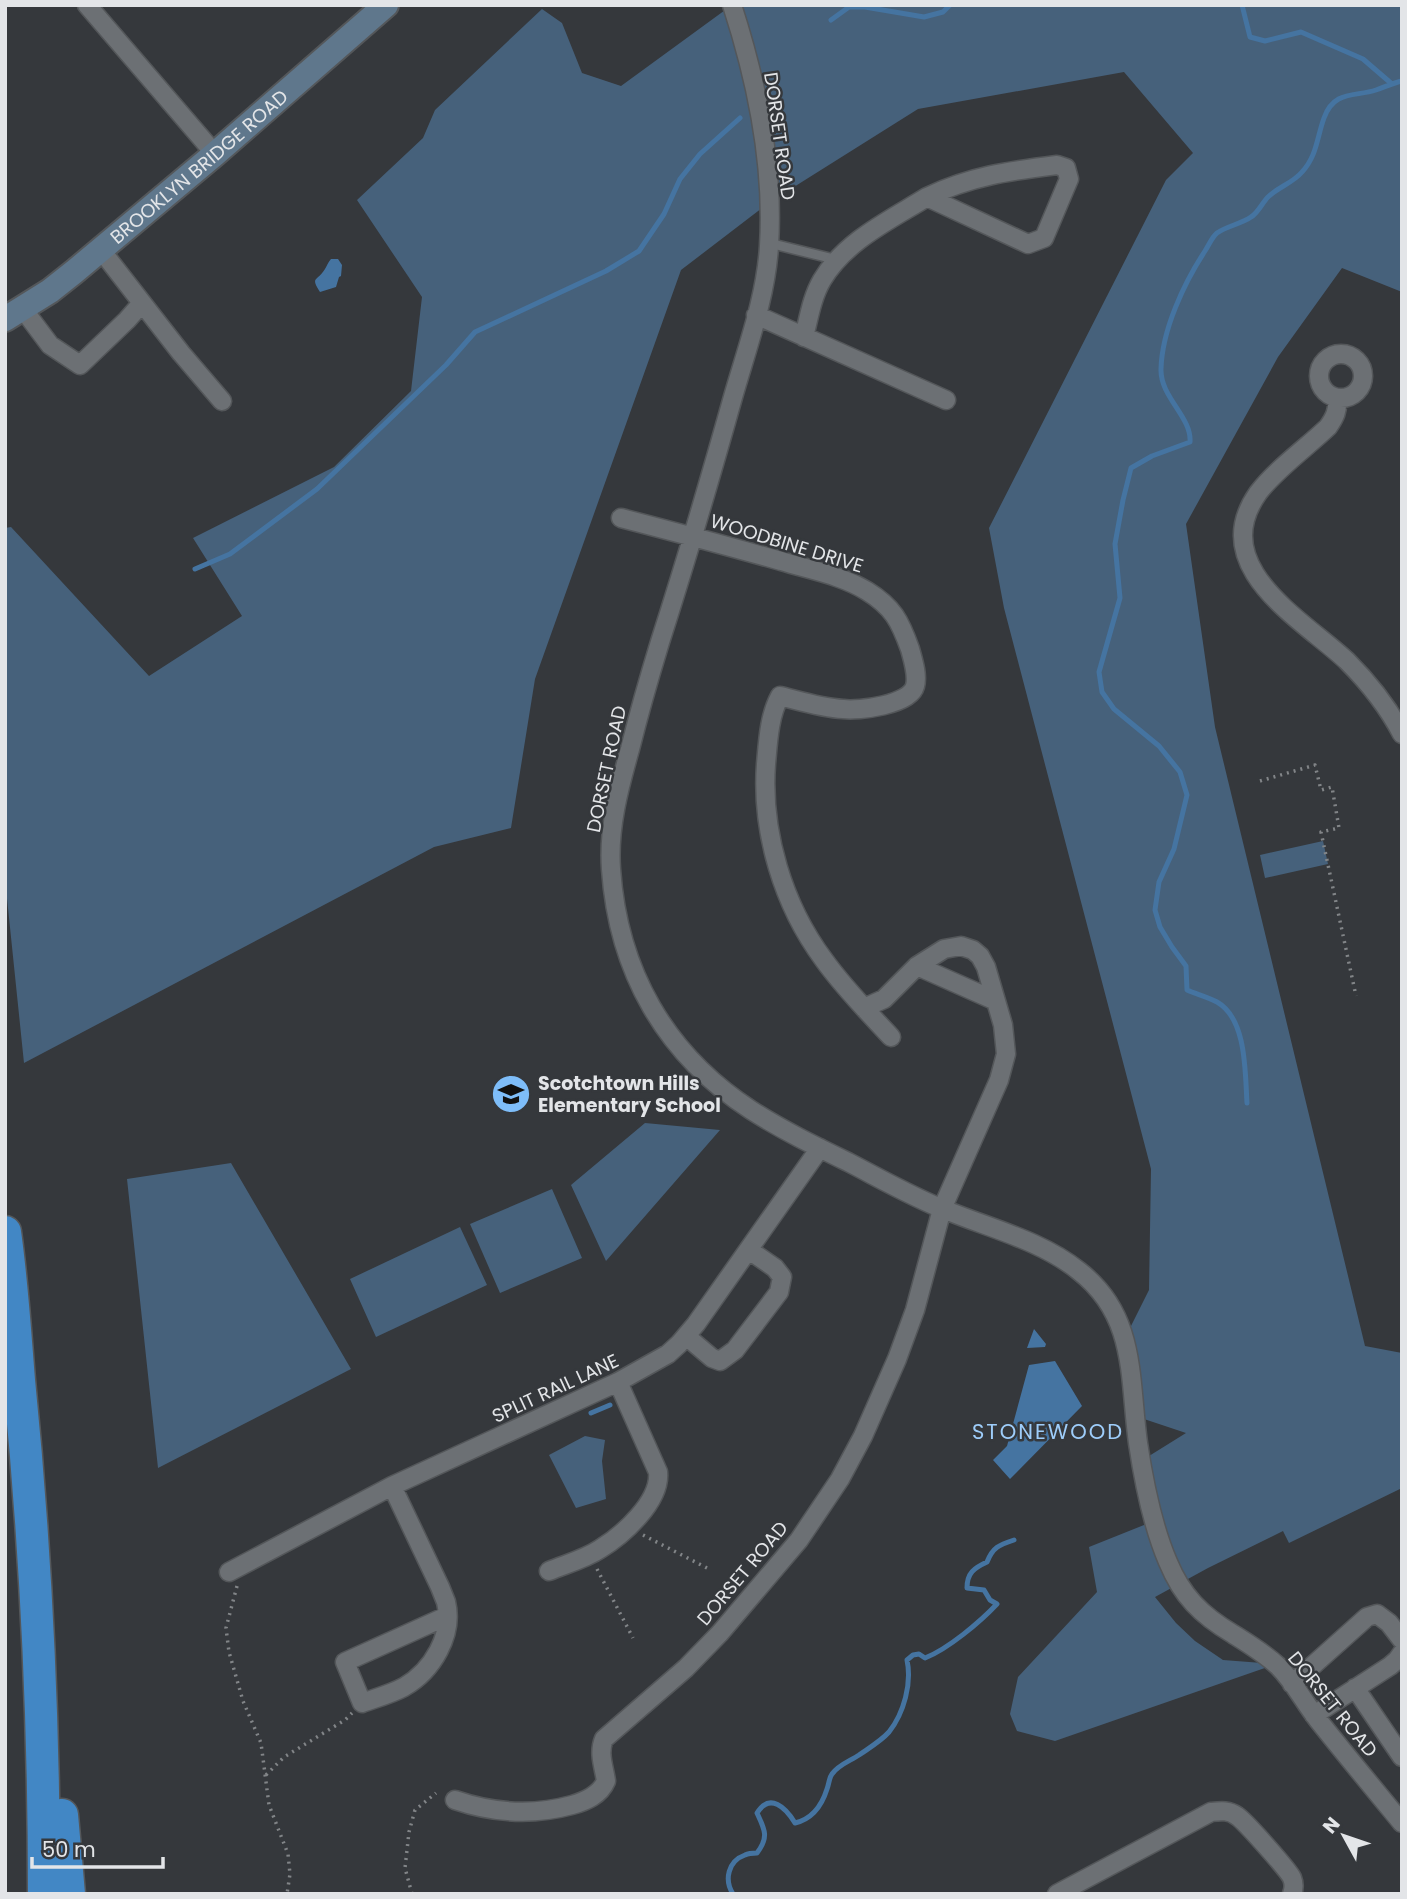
<svg xmlns="http://www.w3.org/2000/svg" width="1407" height="1899" font-family="Poppins,sans-serif">
<rect width="100%" height="100%" fill="#35383c"/>
<path fill="#46617b" d="M 732,5 L 1402,5 L 1402,292 L 1342,268 L 1278,357 L 1186,524 L 1215,727 L 1365,1346 L 1402,1353 L 1402,1488 L 1289,1543 L 1283,1531 L 1208,1568 L 1155,1597 L 1176,1623 L 1195,1641 L 1223,1660 L 1276,1664 L 1055,1741 L 1017,1731 L 1010,1714 L 1018,1677 L 1097,1592 L 1089,1547 L 1154,1521 L 1141,1461 L 1186,1433 L 1135,1416 L 1125,1338 L 1149,1290 L 1151,1169 L 1004,608 L 989,528 L 1166,180 L 1193,153 L 1124,72 L 918,109 L 770,202 L 681,270 L 535,679 L 511,828 L 434,847 L 24,1063 L 5,879 L 5,528 L 11,527 L 149,676 L 242,616 L 193,538 L 334,467 L 411,391 L 422,297 L 357,200 L 423,138 L 435,110 L 542,9 L 562,23 L 582,73 L 621,86 Z
M 1323,841 L 1328,864 L 1265,878 L 1260,855 Z
M 645,1123 L 720,1130 L 606,1261 L 571,1185 Z
M 231,1163 L 351,1369 L 158,1468 L 127,1179 Z
M 552,1189 L 582,1258 L 500,1293 L 470,1224 Z
M 460,1227 L 487,1285 L 376,1337 L 350,1279 Z
M 585,1436 L 605,1440 L 602,1461 L 606,1499 L 576,1508 L 549,1455 Z"/>
<path fill="#4574a1" d="M 331,259 L 338,259 L 342,265 L 341,276 L 339,277 L 336,287 L 320,292 C 310,276 317,282 325,269 C 327,266 328,262 331,259 Z
M 1034,1329 L 1046,1344 L 1045,1347 L 1027,1348 Z
M 1055,1361 L 1082,1406 L 1010,1479 L 993,1460 L 1007,1446 L 1029,1365 Z"/>
<g fill="none" stroke-linecap="round" stroke-linejoin="round">
<path stroke="#4574a1" stroke-width="5" d="M 1242,5 L 1250,37 L 1265,41 L 1301,32 L 1363,59 L 1392,84
M 831,20 L 849,7 L 865,7 L 924,17 L 943,12 L 950,5
M 195,569 L 230,554 L 317,489 L 446,365 L 475,332 L 606,271 L 639,251 L 664,214 L 680,179 L 700,154 L 740,118
M 1247,1103 C 1245,1073 1247,1019 1217,1002 C 1208,997 1196,994 1187,990 L 1186,966 L 1172,947 L 1160,927 L 1155,910 L 1159,882 L 1174,849 L 1187,795 L 1180,772 L 1159,746 L 1114,709 L 1102,692 L 1099,672 L 1120,598 L 1115,544 L 1123,500 L 1131,468 L 1152,456 L 1190,442 C 1192,417 1160,397 1161,369 C 1162,330 1184,283 1205,251 C 1209,245 1212,237 1217,233 C 1227,226 1241,224 1251,217 C 1258,213 1262,203 1268,197 C 1278,187 1293,183 1302,172 C 1317,156 1317,137 1324,118 C 1334,90 1355,97 1376,90 C 1385,87 1393,83 1402,81
M 591,1413 L 610,1405
M 733,1894 C 724,1880 728,1861 745,1855 C 749,1853 753,1853 757,1853 C 769,1837 765,1830 757,1813 C 770,1792 786,1808 795,1823 C 812,1819 822,1805 827,1789 C 829,1784 829,1778 832,1774 C 838,1765 850,1761 859,1755 C 869,1748 881,1741 889,1732 C 904,1713 912,1683 907,1660 L 913,1655 L 919,1654 L 925,1658 C 948,1649 980,1622 997,1604 L 990,1600 L 984,1590 L 967,1588 C 967,1573 974,1568 987,1562 C 993,1547 999,1545 1014,1540"/>
<g stroke="#54575a" stroke-width="12">
<path id="lane" d="M 769,243 L 838,260"/>
</g>
<g stroke="#54575a" stroke-width="21">
<path id="street" d="M 87,5 L 215,154
M 732,5 C 757,82 774,165 769,246 C 766,297 747,348 733,397 C 710,479 686,561 660,642 C 649,678 639,713 630,749 C 619,788 608,828 611,869 C 618,971 665,1054 751,1110 C 782,1130 815,1146 848,1162 C 881,1179 914,1198 948,1211 C 992,1229 1042,1241 1079,1271 C 1137,1316 1129,1378 1138,1443 C 1144,1483 1152,1525 1168,1562 C 1182,1596 1201,1615 1233,1634 C 1249,1644 1264,1653 1278,1666 C 1294,1682 1304,1702 1318,1720 C 1345,1754 1374,1789 1402,1823
M 1057,165 L 1066,168 L 1069,179 L 1044,238 L 1028,244 L 927,197 C 971,176 1009,171 1057,165 Z
M 101,250 L 181,353 L 222,401
M 23,309 L 50,345 L 80,365 L 127,320 L 142,303
M 756,315 L 946,400
M 804,337 C 809,317 812,297 822,280 C 845,241 890,220 927,197
M1319 376a22 22 0 1 1 44 0a22 22 0 1 1-44 0Z
M 1337,398 C 1338,411 1335,417 1328,427 C 1306,448 1275,470 1258,493 C 1206,567 1302,619 1347,661 C 1368,682 1388,707 1402,734
M 621,518 C 675,532 728,546 781,561 C 810,570 841,575 867,591 C 893,607 900,621 910,649 C 913,660 918,675 915,686 C 910,705 859,711 843,709 C 822,708 800,701 780,696 C 769,716 768,742 766,764 C 761,832 783,905 824,960 C 844,988 868,1012 891,1037
M 917,966 L 996,1001
M 686,1336 L 712,1358 L 720,1361 L 735,1350 L 779,1292 L 782,1277 L 775,1268 L 749,1250
M 392,1486 L 440,1587 C 442,1592 444,1597 446,1602 C 454,1635 432,1671 404,1687 C 391,1694 376,1698 362,1703 L 345,1662 L 447,1616
M 549,1571 C 566,1564 585,1559 600,1549 C 623,1535 661,1501 658,1472 L 618,1382
M 229,1572 L 392,1486 L 618,1382 L 668,1354 L 679,1344 L 696,1324 L 820,1148
M 1292,1684 L 1367,1617 L 1377,1614 L 1389,1623 L 1402,1640
M 1355,1688 L 1402,1757
M 1314,1715 L 1390,1666 L 1397,1660 L 1402,1653
M 455,1800 C 493,1813 532,1816 572,1805 C 586,1801 600,1795 606,1781 C 604,1767 598,1753 604,1739 L 686,1668 L 720,1633 L 799,1540 L 840,1479 L 863,1436 L 897,1359 L 915,1310 L 942,1209 L 999,1080 L 1006,1054 L 1003,1025 L 986,967 L 980,956 L 973,950 L 961,946 L 944,949 L 917,966 L 884,999 L 864,1008
M 1057,1894 L 1211,1812 C 1221,1811 1229,1810 1237,1816 C 1245,1821 1289,1871 1292,1878 C 1294,1883 1294,1889 1292,1894"/>
</g>
<g stroke="#54575a" stroke-width="28">
<g id="secondary">
<path id="s1" d="M 5,319 L 50,291 L 74,272 L 215,154 L 386,5"/>
</g>
</g>
<g stroke="#54575a" stroke-width="35">
<path id="highway" d="M 5,1232 C 12,1281 15,1330 19,1380 C 36,1550 44,1722 44,1894
M 62,1815 L 69,1894"/>
</g>
<path stroke="#828588" stroke-width="3.5" stroke-dasharray="2 5" stroke-linecap="butt" d="M 1260,781 L 1315,765 L 1321,790 L 1332,787 L 1339,828 L 1321,832 L 1356,996
M 643,1535 L 707,1568
M 597,1569 L 633,1638
M 237,1586 L 226,1628 L 229,1652 L 243,1701 L 261,1743 L 269,1805 L 288,1854 L 290,1874 L 287,1894
M 266,1775 L 284,1757 L 345,1720 L 352,1713
M 412,1894 L 405,1868 L 409,1832 L 415,1810 L 436,1793"/>
<use href="#lane" stroke="#6c7074" stroke-width="9"/>
<use href="#street" stroke="#6c7074" stroke-width="18"/>
<use href="#secondary" stroke="#5f778c" stroke-width="24"/>
<use href="#highway" stroke="#4287c5" stroke-width="32"/>
</g>
<defs>
<g id="school-disc" transform="scale(2.0125)"><circle r="9.5" fill="#7ebdf9" stroke="#35383c"/><path d="M0-5L7-2L0 1L-7-2ZM-4 1L0 2.5L4 1V4Q0 6-4 4Z" fill="#111"/></g>
</defs>
<g fill-rule="evenodd">
<use href="#school-disc" x="511" y="1094"/>
</g>
<g text-anchor="middle" stroke-width="5" stroke-linejoin="round" paint-order="stroke">
<g font-size="19" fill="#e3e5e8" stroke="#35383c">
<text transform="translate(780 136) rotate(82)" y="7">DORSET ROAD</text>
<text dy="7" stroke="none"><textPath href="#s1" startOffset="247">BROOKLYN BRIDGE ROAD</textPath></text>
<text transform="translate(787 543) rotate(17)" y="7">WOODBINE DRIVE</text>
<text transform="translate(606 769) rotate(-78)" y="7">DORSET ROAD</text>
<text transform="translate(555 1388) rotate(-25)" y="7">SPLIT RAIL LANE</text>
<text transform="translate(742 1573) rotate(-50)" y="7">DORSET ROAD</text>
<text transform="translate(1333 1704) rotate(51)" y="7">DORSET ROAD</text>
</g>
<g font-size="19" font-weight="bold" fill="#e3e5e8" stroke="#35383c" text-anchor="start">
<text x="538" y="1090">Scotchtown Hills<tspan x="538" dy="22">Elementary School</tspan></text>
</g>
<g font-size="21" letter-spacing="2" fill="#9ecdfa" stroke="#35383c">
<text x="1048" y="1439">STONEWOOD</text>
</g>
</g>
<rect width="1407" height="1899" fill="none" stroke="#e3e5e8" stroke-width="14"/>
<g transform="translate(1344 1836) rotate(310)" stroke="#35383c" stroke-width="5" paint-order="stroke">
<path d="M0-5L12 26L0 18L-12 26Z" fill="#e3e5e8"/>
<text y="-10" font-size="19" font-weight="bold" text-anchor="middle" fill="#e3e5e8">N</text>
</g>
<path d="M32 1857v10h131v-10" fill="none" stroke="#e3e5e8" stroke-width="3.5"/>
<text x="42" y="1857" font-size="21" fill="#e3e5e8" stroke="#35383c" stroke-width="5" paint-order="stroke">50 m</text>
</svg>
